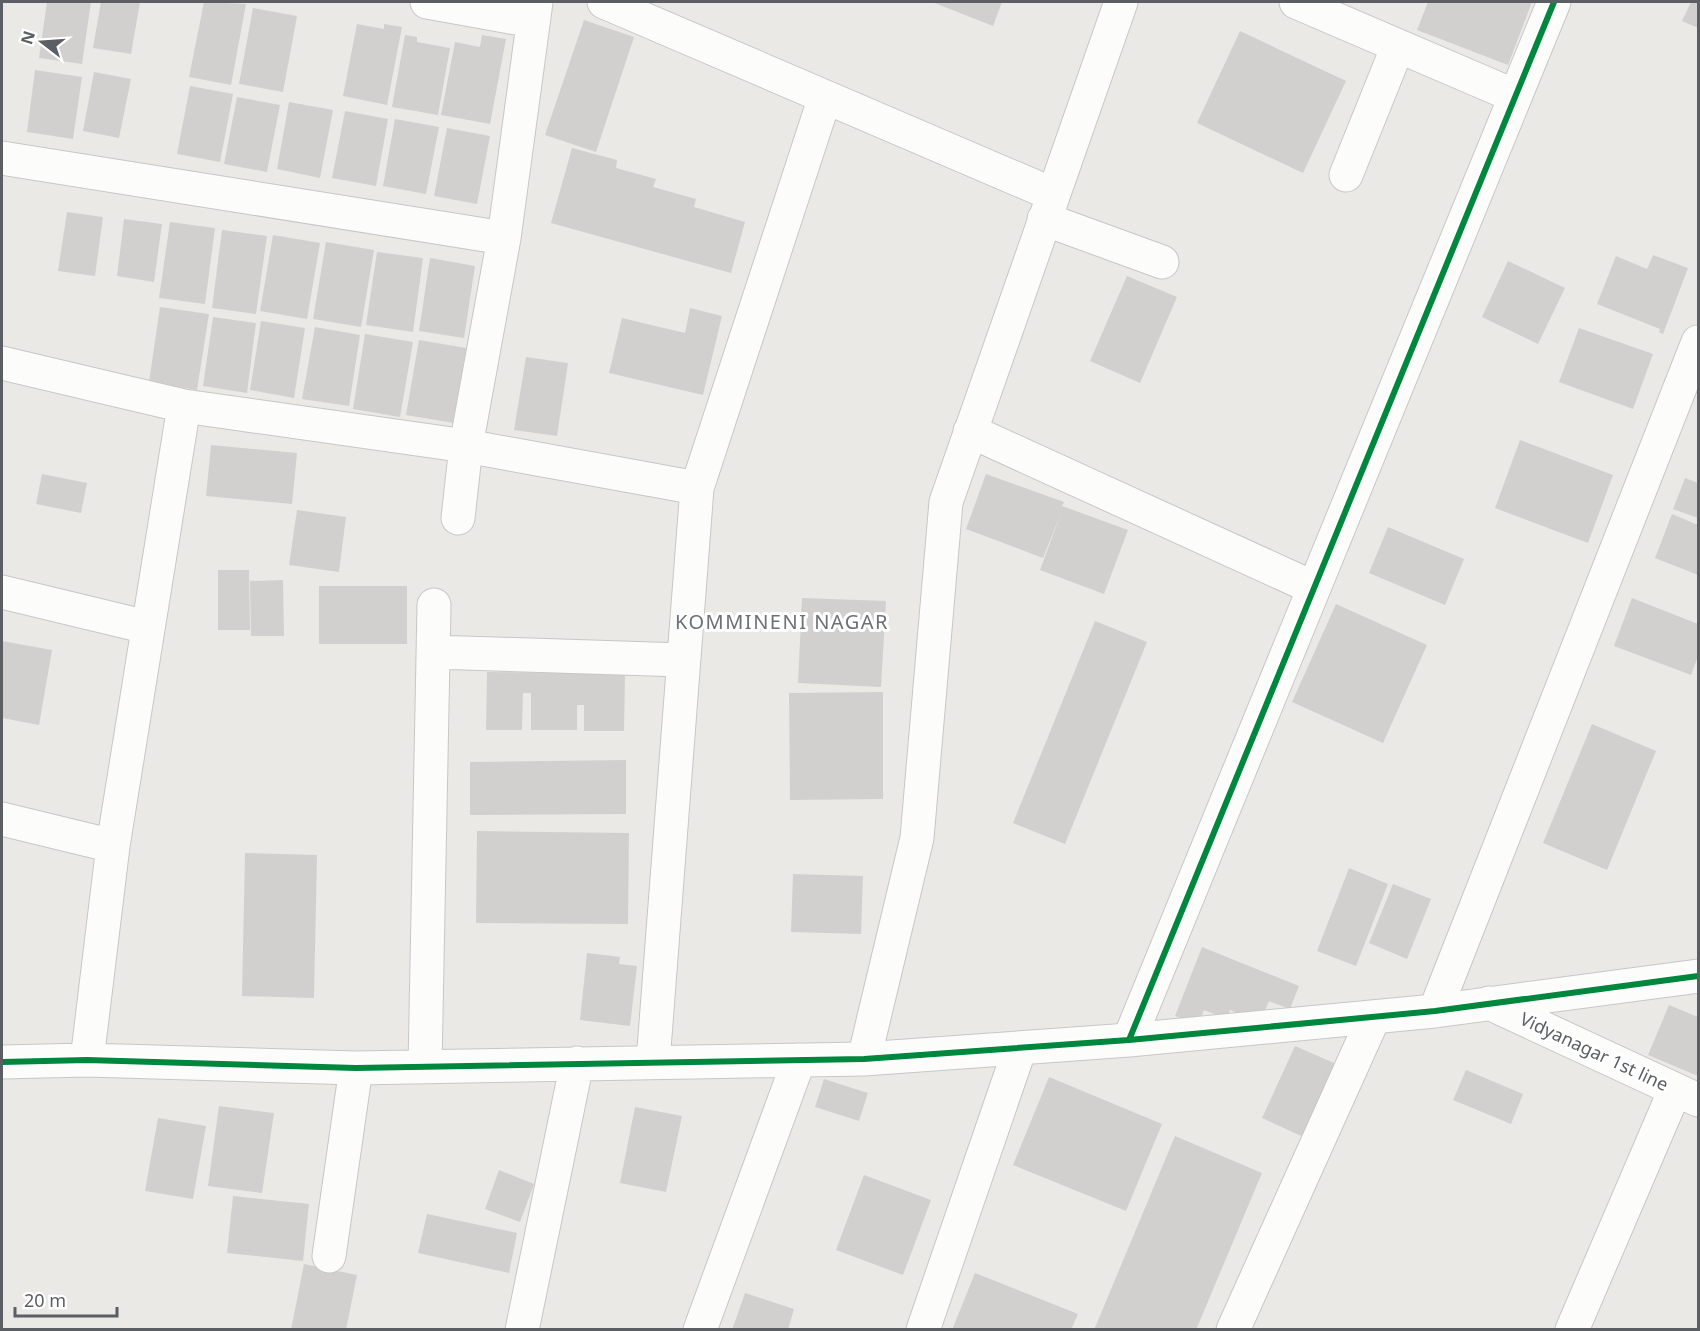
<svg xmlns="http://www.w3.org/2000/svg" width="1700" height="1331" font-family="'Noto Sans',sans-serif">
<rect width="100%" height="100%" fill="#ebe9e5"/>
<path fill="#d1d0ce" d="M 47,2 L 91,2 L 82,64 L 39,58 Z
M 101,2 L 140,2 L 131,54 L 93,48 Z
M 204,2 L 246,4 L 231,85 L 189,77 Z
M 932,2 L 1002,2 L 993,26 Z
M 1428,2 L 1532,2 L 1508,65 L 1417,30 Z
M 1691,2 L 1698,2 L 1698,28 L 1682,21 Z
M 253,8 L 297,16 L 283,92 L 239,84 Z
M 584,20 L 634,37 L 596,152 L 545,135 Z
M 357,24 L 384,29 L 384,24 L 402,27 L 387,105 L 343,96 Z
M 1240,31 L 1346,81 L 1303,173 L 1197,123 Z
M 405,35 L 417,37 L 417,42 L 450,48 L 438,115 L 392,107 Z
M 482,35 L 506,39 L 490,124 L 441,115 L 455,42 L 480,47 Z
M 35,70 L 82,77 L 73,139 L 27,132 Z
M 94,72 L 131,79 L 119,138 L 83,131 Z
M 190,86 L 233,94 L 220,162 L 177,154 Z
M 237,97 L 280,105 L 267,172 L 224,164 Z
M 289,102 L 333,110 L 320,178 L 277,169 Z
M 345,111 L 388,119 L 376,186 L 332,178 Z
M 395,119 L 439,127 L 426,194 L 383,186 Z
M 447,128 L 490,136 L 477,204 L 434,196 Z
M 572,148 L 617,160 L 616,168 L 656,179 L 653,187 L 696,199 L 694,207 L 745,222 L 731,273 L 551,223 Z
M 67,212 L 103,217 L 95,276 L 58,271 Z
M 124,219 L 162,224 L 154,282 L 117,276 Z
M 170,222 L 215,228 L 205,304 L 159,298 Z
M 222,230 L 267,236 L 256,314 L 212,308 Z
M 273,235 L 320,243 L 307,319 L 260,311 Z
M 326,242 L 374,250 L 361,327 L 313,319 Z
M 377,252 L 423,258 L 413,332 L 366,325 Z
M 1653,255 L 1688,268 L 1663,334 L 1659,332 L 1660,329 L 1597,304 L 1616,256 L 1647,269 Z
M 430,258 L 475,266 L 464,338 L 419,331 Z
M 1508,261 L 1565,288 L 1538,344 L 1482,317 Z
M 1127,276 L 1177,297 L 1140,383 L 1090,361 Z
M 160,307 L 209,314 L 197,390 L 149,382 Z
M 690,308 L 722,316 L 703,395 L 609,373 L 622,318 L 685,333 Z
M 213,317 L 256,323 L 247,393 L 203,386 Z
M 261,321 L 305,328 L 294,398 L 250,390 Z
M 315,327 L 360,335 L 349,406 L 302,399 Z
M 1579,328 L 1653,354 L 1633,409 L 1559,382 Z
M 365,334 L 413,342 L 400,417 L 353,409 Z
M 419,340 L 466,348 L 454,423 L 406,415 Z
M 526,357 L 568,363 L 557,436 L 514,430 Z
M 1520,440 L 1613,475 L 1588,543 L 1495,508 Z
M 211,445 L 297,453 L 292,504 L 206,496 Z
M 42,474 L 87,483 L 81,513 L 36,504 Z
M 986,474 L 1064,502 L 1062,506 L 1128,530 L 1104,594 L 1040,570 L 1061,513 L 1043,558 L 966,529 Z
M 1685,478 L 1698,483 L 1698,518 L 1673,509 Z
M 297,510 L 346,517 L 339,572 L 289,565 Z
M 1672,514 L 1698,525 L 1698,575 L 1655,558 Z
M 1388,527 L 1464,559 L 1445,605 L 1369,573 Z
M 218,570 L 249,570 L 250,630 L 218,630 Z
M 283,580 L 284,636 L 251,636 L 250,581 Z
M 319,586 L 407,586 L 407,644 L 319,644 Z
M 802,598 L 886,601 L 881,687 L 798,683 Z
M 1632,598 L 1698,624 L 1698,656 L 1691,675 L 1614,646 Z
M 1336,604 L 1427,645 L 1383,743 L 1292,702 Z
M 1095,621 L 1147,642 L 1065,844 L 1013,823 Z
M 2,641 L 52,650 L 39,725 L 2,718 Z
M 487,672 L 625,673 L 624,731 L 584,731 L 584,705 L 577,705 L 577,730 L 531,730 L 531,693 L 523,693 L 522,730 L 486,730 Z
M 883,692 L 883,799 L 790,800 L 789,693 Z
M 1592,724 L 1656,751 L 1607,870 L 1543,843 Z
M 626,760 L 626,814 L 470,815 L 470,762 Z
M 477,831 L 629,833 L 628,924 L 476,923 Z
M 245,853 L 317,855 L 314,998 L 242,996 Z
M 1349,868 L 1388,884 L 1356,966 L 1317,951 Z
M 793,874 L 863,876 L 861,934 L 791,932 Z
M 1393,884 L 1431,899 L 1407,959 L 1369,943 Z
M 1202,947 L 1299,986 L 1290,1009 L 1269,1001 L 1260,1022 L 1230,1010 L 1227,1019 L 1204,1010 L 1198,1025 L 1175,1016 Z
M 587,953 L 620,957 L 619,964 L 637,966 L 630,1026 L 580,1020 Z
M 1669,1005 L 1698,1017 L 1698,1076 L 1648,1055 Z
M 1295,1046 L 1341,1066 L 1308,1139 L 1262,1118 Z
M 1466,1070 L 1523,1094 L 1511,1124 L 1453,1100 Z
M 1049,1077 L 1162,1124 L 1126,1211 L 1013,1165 Z
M 824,1079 L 868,1093 L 859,1121 L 815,1107 Z
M 219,1106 L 274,1113 L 262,1193 L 208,1186 Z
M 635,1107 L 682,1116 L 666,1192 L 620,1183 Z
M 158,1118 L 206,1126 L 193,1199 L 145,1191 Z
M 1175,1136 L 1262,1173 L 1196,1330 L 1094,1330 Z
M 499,1170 L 534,1184 L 520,1222 L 485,1209 Z
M 864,1175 L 931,1200 L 903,1275 L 836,1250 Z
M 233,1196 L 309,1204 L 303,1261 L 227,1253 Z
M 427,1214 L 517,1233 L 509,1273 L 418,1253 Z
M 304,1264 L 357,1275 L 346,1330 L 291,1330 Z
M 975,1273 L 1078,1314 L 1071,1330 L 952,1330 Z
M 745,1293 L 794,1309 L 788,1330 L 732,1330 Z"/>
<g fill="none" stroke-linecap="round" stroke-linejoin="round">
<g stroke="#c7c7c6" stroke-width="35">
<path id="minor" d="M 427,2 L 533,21
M 604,2 L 1052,194
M 1296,2 L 1515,96
M 2,158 L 504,238
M 1346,175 L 1398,46
M 1044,219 L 1162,262
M 2,363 L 184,406 L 466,446 L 697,488
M 970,431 L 1314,588
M 458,518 L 466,446 L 504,238 L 536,2
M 2,592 L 147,627
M 434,652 L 683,660
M 2,819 L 113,846
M 1489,1003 L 1698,1100
M 1435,1011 L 1698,342
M 1129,1040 L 1554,2
M 864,1059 L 917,838 L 946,502 L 1121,2
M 87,1060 L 113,846 L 184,406
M 2,1062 L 87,1060 L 356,1068 L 864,1059 L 1129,1040 L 1435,1011 L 1698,976
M 653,1062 L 697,488 L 825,97
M 425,1066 L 434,605
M 329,1256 L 356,1068
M 522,1330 L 577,1063
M 700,1330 L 799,1060
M 923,1330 L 1020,1048
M 1233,1330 L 1374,1017
M 1572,1330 L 1675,1090"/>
</g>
<use href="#minor" stroke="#fcfcfb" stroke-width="33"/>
<g stroke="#fff" stroke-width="10">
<path id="cycleway" d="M 1129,1040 L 1554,2
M 2,1062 L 87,1060 L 356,1068 L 864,1059 L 1129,1040 L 1435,1011 L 1698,976"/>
</g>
<use href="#cycleway" stroke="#00873e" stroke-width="6"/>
</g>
<g text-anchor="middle" stroke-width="6" stroke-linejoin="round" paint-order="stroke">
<g font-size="18" fill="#5b5f63" stroke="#fff">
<text transform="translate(1594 1052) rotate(25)" y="6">Vidyanagar 1st line</text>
</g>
<g font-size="20" letter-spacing="1.5" fill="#6c7175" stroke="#fff">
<text x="782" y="629">KOMMINENI NAGAR</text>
</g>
</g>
<rect width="1700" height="1331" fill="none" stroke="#5b5f63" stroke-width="6"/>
<g transform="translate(42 42) rotate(287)" stroke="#ffffff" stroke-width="4.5" paint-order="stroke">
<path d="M0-4.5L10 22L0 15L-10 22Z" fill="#5b5f63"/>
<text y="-9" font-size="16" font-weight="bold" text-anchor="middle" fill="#5b5f63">N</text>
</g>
<path d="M15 1307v9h102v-9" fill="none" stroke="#5b5f63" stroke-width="3"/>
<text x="24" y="1307" font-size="18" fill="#5b5f63" stroke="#ffffff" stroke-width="4.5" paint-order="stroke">20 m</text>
</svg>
